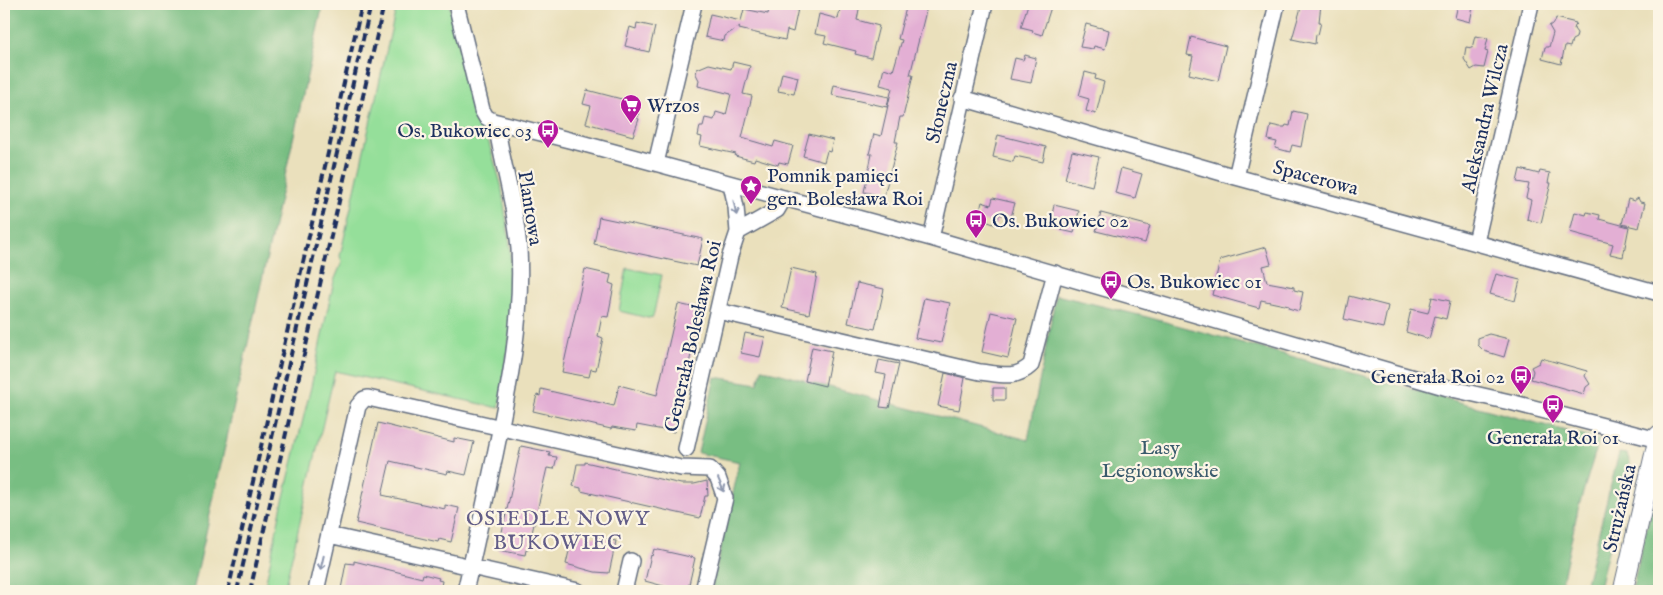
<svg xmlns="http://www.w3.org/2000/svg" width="1663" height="595" font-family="'IM FELL English',serif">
<rect width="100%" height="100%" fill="#fcf5e5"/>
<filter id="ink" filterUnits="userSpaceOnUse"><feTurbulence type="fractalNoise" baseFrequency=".02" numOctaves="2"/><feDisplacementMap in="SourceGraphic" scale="10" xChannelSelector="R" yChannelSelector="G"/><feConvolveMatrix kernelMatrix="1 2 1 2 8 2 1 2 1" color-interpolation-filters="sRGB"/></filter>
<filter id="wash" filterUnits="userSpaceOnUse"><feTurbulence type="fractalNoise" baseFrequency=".0096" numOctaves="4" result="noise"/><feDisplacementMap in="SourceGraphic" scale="20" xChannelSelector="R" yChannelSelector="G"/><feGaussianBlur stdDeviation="1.12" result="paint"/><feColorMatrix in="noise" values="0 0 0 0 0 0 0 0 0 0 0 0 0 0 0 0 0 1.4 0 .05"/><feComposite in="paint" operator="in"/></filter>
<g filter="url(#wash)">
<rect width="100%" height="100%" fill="#eae0bc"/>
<path fill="#95df9a" stroke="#58877c" d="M 397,4 L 449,4 L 477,118 L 484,126 L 501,184 L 510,245 L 511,328 L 499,408 L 335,371 L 284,591 L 264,591 L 281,509 L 311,387 L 327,312 L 334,281 L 342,262 L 340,256 Z
M 627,268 L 662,275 L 653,317 L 648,318 L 619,311 Z"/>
<path fill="#78be82" stroke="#4a7670" d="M 4,4 L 323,4 L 193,591 L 4,591 Z
M 1056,295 L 1147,317 L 1599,440 L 1578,509 L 1560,591 L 711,591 L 740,462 L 698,453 L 715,377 L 758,384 L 762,369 L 1028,440 Z
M 1619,453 L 1627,454 L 1630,463 L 1598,591 L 1584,591 Z
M 1659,475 L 1659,591 L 1632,591 Z"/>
<g id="blocks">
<path fill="#e3afd4" d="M 774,4 L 799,4 L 793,32 L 787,30 L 785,40 L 739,29 L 740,26 L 725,36 L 724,41 L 705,37 L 710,14 L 741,21 L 744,9 L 768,14 L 769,8 L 774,9 Z
M 841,4 L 860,4 L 857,20 L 879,26 L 871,58 L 855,54 L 856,51 L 824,43 L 826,36 L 815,34 L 819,14 L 838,19 Z
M 907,4 L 927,7 L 910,75 L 913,75 L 911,84 L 903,117 L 900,117 L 895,142 L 898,142 L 884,196 L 864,192 L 872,154 L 869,154 L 874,134 L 881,136 L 892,88 L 880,85 L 884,68 L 893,71 L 902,40 L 898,39 Z
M 1028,4 L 1052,4 L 1042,35 L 1032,32 L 1033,30 L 1021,27 Z
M 1302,4 L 1321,4 L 1319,22 L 1321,22 L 1318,35 L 1316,34 L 1315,44 L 1292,39 Z
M 1458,4 L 1473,7 L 1470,22 L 1455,18 Z
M 1556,18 L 1576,23 L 1574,29 L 1577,33 L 1576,38 L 1572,40 L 1570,47 L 1565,46 L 1561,64 L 1542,59 L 1545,47 L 1549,47 L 1553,33 L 1549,26 L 1555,22 Z
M 637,23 L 655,27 L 649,52 L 625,46 L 630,27 L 636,29 Z
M 1086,24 L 1109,30 L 1105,49 L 1094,46 L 1093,49 L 1080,47 Z
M 1475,36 L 1488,38 L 1485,51 L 1488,52 L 1484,68 L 1476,67 L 1471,70 L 1464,59 L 1466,47 L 1472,48 Z
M 1191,37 L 1226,46 L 1218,81 L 1189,74 L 1193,56 L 1187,55 Z
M 1025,55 L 1036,58 L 1031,83 L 1010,79 L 1015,58 L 1023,60 Z
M 733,62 L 750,66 L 743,94 L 752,96 L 742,138 L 773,147 L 775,141 L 793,146 L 788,164 L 779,162 L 778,165 L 755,158 L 754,161 L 735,156 L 736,154 L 700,146 L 702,137 L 698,136 L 700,126 L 703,126 L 705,118 L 714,120 L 716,112 L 726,115 L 731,94 L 698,86 L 699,80 L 696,74 L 697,69 L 709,64 L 731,69 Z
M 1085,72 L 1096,75 L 1095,79 L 1104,82 L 1096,114 L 1086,111 L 1089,99 L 1079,96 Z
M 782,73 L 798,77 L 794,94 L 778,91 Z
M 834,85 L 889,97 L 887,107 L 832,95 Z
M 587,90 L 633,102 L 632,106 L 637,107 L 635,113 L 639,114 L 637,118 L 639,119 L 633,136 L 586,123 L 591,106 L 583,104 Z
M 1293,111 L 1307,114 L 1301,147 L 1292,145 L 1290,152 L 1275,148 L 1277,142 L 1268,140 L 1271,125 L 1280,127 L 1285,127 L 1286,125 L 1290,126 Z
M 809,134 L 833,140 L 830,152 L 827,151 L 824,162 L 803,156 Z
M 998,135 L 1046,147 L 1043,162 L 1015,156 L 1013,162 L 993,157 Z
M 1072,151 L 1099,157 L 1092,186 L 1065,179 Z
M 1121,168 L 1142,174 L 1135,198 L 1115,193 Z
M 1520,169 L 1539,174 L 1540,171 L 1550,173 L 1548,183 L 1551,183 L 1541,223 L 1527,219 L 1531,200 L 1526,198 L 1529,184 L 1517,182 Z
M 993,198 L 1015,203 L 1011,217 L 999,214 L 996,225 L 978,218 L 982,202 L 991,205 Z
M 1638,198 L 1640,202 L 1645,203 L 1639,228 L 1622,224 L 1628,199 L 1634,201 Z
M 1054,205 L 1079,211 L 1074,233 L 1061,230 L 1062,228 L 1050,225 Z
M 1575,212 L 1586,215 L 1587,212 L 1600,215 L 1599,219 L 1629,227 L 1623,257 L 1610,254 L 1613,244 L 1570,232 Z
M 1101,213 L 1150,226 L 1145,243 L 1096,231 Z
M 599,217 L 703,239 L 697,266 L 594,244 Z
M 1266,247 L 1271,264 L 1263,266 L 1267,282 L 1294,287 L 1294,290 L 1303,292 L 1299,311 L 1288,308 L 1289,306 L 1261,300 L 1259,308 L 1212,295 L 1220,260 Z
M 791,268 L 817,274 L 809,314 L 782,308 Z
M 585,269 L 611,275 L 609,283 L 614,285 L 608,317 L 602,316 L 598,336 L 603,338 L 596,370 L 591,369 L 589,377 L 562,372 Z
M 1496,274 L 1520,280 L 1515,301 L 1490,294 Z
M 857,283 L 884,289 L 875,329 L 848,323 Z
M 1349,296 L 1388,306 L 1383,328 L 1344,319 Z
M 1432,297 L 1450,301 L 1446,319 L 1435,316 L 1429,339 L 1406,332 L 1411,309 L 1428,313 Z
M 924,298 L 950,303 L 941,343 L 915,338 Z
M 678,304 L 701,309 L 674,432 L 637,425 L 636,431 L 612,427 L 611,429 L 533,411 L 537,395 L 540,396 L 541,389 L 614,406 L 619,385 L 657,395 Z
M 991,312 L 1017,318 L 1008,358 L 982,352 Z
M 745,333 L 765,337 L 760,357 L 741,353 Z
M 1489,334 L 1509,339 L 1504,357 L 1484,351 L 1478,345 L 1478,338 Z
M 812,347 L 832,351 L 825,386 L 805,381 Z
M 1541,358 L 1587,371 L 1585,376 L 1590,384 L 1586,387 L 1584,394 L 1531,379 L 1533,371 L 1531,367 L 1539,363 Z
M 879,360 L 899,364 L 889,408 L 880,407 L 886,375 L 876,373 Z
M 945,373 L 965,378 L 959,410 L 938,406 Z
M 993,388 L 1005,388 L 1005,400 L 993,400 Z
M 378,423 L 454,442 L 454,438 L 474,442 L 466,475 L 448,471 L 447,474 L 390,461 L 382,495 L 445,509 L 445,505 L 459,508 L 451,542 L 439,539 L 438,542 L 356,523 Z
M 521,446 L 550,452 L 549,456 L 557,457 L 554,469 L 547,468 L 528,550 L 526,550 L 525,555 L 498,550 Z
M 585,462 L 681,484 L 694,484 L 707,481 L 708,496 L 705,496 L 700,518 L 581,491 L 581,488 L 573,486 L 577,464 L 585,464 Z
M 575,532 L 616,541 L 609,573 L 595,572 L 566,564 L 572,538 L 574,538 Z
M 654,549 L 695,558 L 688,589 L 679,587 L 678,590 L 645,581 L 651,555 L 652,556 Z
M 354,561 L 422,578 L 423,574 L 439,578 L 438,580 L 442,581 L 440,591 L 344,591 L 344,590 L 341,589 L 346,563 L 354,564 Z"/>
</g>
</g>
<g filter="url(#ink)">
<use href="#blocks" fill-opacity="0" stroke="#636d7f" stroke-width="1"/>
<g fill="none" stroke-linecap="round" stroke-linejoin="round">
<g stroke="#636d7f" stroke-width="18">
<path id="minor" d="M 456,4 L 482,110 L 486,117 L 493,121 L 581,143 L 931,238 L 1448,388 L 1514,403 L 1658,440
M 962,98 L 1236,177 L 1659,293
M 656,163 L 694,4
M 1236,177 L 1277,4
M 738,232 L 777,210 L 784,198
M 931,238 L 985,4
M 1476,242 L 1531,4
M 718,311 L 980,372 C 1000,374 1015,380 1031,365 L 1055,273
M 686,449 L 730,256 L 738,232 L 736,207 L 731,184
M 329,535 L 578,591
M 316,591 L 358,406 L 364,399 L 368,398 L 681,468 L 710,469 L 718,478 L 725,498 L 703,591
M 465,591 C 476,546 485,500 495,455 C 509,387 523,319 519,249 C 516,206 502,165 496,122
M 624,591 L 631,561"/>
</g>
<g stroke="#636d7f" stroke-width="21">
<path id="major" d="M 1623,591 L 1659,435"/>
</g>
<use href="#minor" stroke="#fff" stroke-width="15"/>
<use href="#major" stroke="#fff" stroke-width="19"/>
<path stroke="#1b2f5e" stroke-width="4" stroke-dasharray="8 4" stroke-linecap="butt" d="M 228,591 L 362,4
M 237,591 L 371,4
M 250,591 L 384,4"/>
</g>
<defs><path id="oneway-shaft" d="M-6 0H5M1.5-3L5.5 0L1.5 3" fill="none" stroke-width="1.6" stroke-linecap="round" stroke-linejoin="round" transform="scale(1.25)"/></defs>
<g stroke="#8d97ae">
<use href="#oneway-shaft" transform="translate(735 208) rotate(78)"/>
<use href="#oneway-shaft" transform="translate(721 485) rotate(67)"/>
<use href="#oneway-shaft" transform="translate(322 563) rotate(103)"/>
</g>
</g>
<defs>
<g id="supermarket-pin" transform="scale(1.125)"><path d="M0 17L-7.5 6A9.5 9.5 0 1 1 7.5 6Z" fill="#b5179e" stroke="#fcf5e5"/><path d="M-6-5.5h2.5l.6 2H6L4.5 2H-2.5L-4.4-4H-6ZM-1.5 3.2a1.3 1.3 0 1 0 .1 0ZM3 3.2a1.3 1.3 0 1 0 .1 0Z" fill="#fff"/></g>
<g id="bus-pin" transform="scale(1.125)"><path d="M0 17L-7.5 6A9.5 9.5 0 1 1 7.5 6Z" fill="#b5179e" stroke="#fcf5e5"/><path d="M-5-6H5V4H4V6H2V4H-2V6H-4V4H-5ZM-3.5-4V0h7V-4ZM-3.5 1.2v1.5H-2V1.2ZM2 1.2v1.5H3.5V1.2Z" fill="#fff"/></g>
<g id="sight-pin" transform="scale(1.125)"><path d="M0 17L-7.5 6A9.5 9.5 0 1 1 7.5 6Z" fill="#b5179e" stroke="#fcf5e5"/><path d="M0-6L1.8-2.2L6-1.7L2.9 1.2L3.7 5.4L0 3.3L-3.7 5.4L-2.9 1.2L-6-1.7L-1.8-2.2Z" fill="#fff"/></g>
</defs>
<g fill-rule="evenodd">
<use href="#supermarket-pin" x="631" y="105"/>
<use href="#bus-pin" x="548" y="130"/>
<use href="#sight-pin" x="751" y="186"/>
<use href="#bus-pin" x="976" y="220"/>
<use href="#bus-pin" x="1111" y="281"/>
<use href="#bus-pin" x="1521" y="376"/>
<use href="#bus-pin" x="1553" y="405"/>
</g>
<g text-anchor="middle" stroke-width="4.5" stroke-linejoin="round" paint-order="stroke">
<g font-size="20" fill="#1b2f5e" stroke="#fcf5e5">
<text transform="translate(941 102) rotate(-77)" y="7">Słoneczna</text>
<text transform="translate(1484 118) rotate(-77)" y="7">Aleksandra Wilcza</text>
<text transform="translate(1316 177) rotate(15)" y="7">Spacerowa</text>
<text transform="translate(531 208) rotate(81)" y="7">Plantowa</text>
<text transform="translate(692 336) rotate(-77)" y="7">Generała Bolesława Roi</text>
<text transform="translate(1619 508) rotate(-77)" y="7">Strużańska</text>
</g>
<g font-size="20" fill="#1b2f5e" stroke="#fcf5e5" text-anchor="start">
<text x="647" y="112">Wrzos</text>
<text x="532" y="137" text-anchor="end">Os. Bukowiec 03</text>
<text x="767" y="182">Pomnik pamięci<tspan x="767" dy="23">gen. Bolesława Roi</tspan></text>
<text x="992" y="227">Os. Bukowiec 02</text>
<text x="1127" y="288">Os. Bukowiec 01</text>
<text x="1505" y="383" text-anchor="end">Generała Roi 02</text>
<text x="1553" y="444" text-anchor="middle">Generała Roi 01</text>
</g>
<g font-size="20" fill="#3a5b6d" stroke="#fcf5e5">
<text x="1160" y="454">Lasy<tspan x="1160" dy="23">Legionowskie</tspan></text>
</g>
<g font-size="21" letter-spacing="1" fill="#615c87" stroke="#fcf5e5">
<text x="558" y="525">OSIEDLE NOWY<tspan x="558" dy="24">BUKOWIEC</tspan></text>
</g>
</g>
<rect width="1663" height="595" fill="none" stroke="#fcf5e5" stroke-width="20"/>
</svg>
